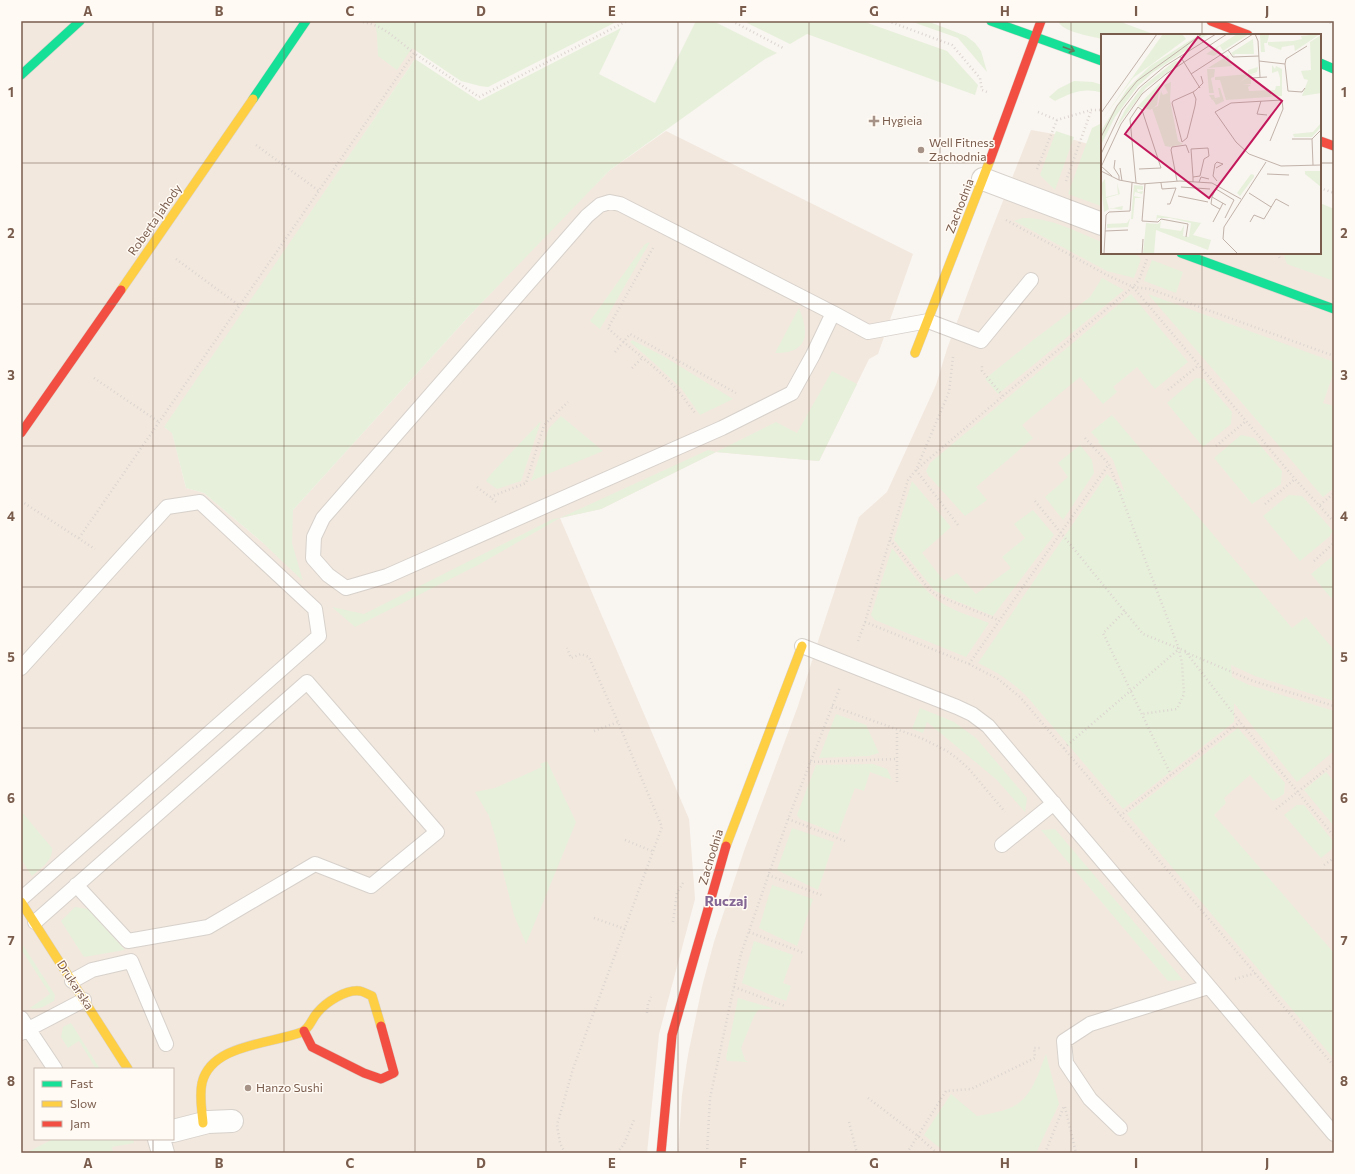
<svg xmlns="http://www.w3.org/2000/svg" width="1355" height="1174" font-family="Commissioner,sans-serif">
<rect width="100%" height="100%" fill="#f9f5f0"/>
<path fill="#f2e8de" fill-rule="evenodd" d="M 21,21 L 412,21 L 415,59 L 165,428 L 172,432 L 186,488 L 204,493 L 263,543 L 469,316 L 561,219 L 610,170 L 666,131 L 913,254 L 878,354 L 869,359 L 819,461 L 716,452 L 601,509 L 560,518 L 689,819 L 695,899 L 659,1034 L 647,1153 L 21,1153 ZM 35,1069 L 173,1069 L 173,1139 L 35,1139 Z
M 1031,130 L 1054,134 L 1102,148 L 1102,253 L 1320,253 L 1334,229 L 1334,1153 L 678,1153 L 682,1095 L 688,1055 L 702,987 L 714,942 L 744,851 L 798,706 L 821,632 L 859,517 L 887,492 L 936,385 L 947,349 L 986,244 Z"/>
<path fill="#e7f0db" d="M 375,21 L 618,21 L 488,87 L 480,86 L 461,81 L 412,48 L 397,70 L 378,56 L 377,35 Z
M 696,21 L 713,21 L 777,53 L 765,59 L 610,170 L 469,316 L 293,510 L 292,543 L 303,581 L 263,543 L 204,493 L 186,488 L 172,433 L 164,427 L 415,59 L 479,101 L 621,28 L 599,74 L 655,103 Z
M 743,21 L 862,21 L 947,51 L 978,85 L 975,95 L 807,34 L 790,44 Z
M 910,21 L 927,21 L 966,36 L 975,43 L 981,51 L 987,72 L 958,38 Z
M 1058,21 L 1118,21 L 1156,35 L 1102,35 L 1102,39 C 1091,36 1062,32 1058,21 Z
M 1074,81 L 1093,82 L 1102,85 L 1102,93 C 1084,87 1071,93 1055,101 L 1049,97 L 1058,89 Z
M 1102,123 L 1102,206 L 1101,206 L 1068,194 L 1092,128 Z
M 1056,131 L 1074,137 L 1055,190 L 1040,175 Z
M 1320,203 L 1334,209 L 1334,281 L 1287,264 L 1283,253 L 1320,253 Z
M 1023,218 C 1050,217 1077,232 1102,242 L 1102,253 C 1114,253 1134,249 1141,259 L 1134,278 L 1107,271 L 1014,221 Z
M 650,242 L 600,329 L 590,321 L 645,244 Z
M 1152,260 L 1183,272 L 1176,293 L 1144,281 Z
M 1102,278 L 1124,290 L 998,394 L 985,379 L 1032,341 L 1090,297 Z
M 1131,294 L 1188,362 L 1155,389 L 1137,367 L 1113,387 L 1117,392 L 1103,404 L 1080,377 L 1022,425 L 1033,438 L 976,487 L 987,500 L 965,516 L 928,475 L 926,471 L 930,463 Z
M 1148,294 L 1334,362 L 1334,372 L 1323,403 L 1334,406 L 1334,488 L 1323,497 Z
M 799,308 C 810,335 808,353 775,353 Z
M 632,340 L 663,356 L 733,399 L 700,415 L 681,388 L 652,361 L 630,342 Z
M 832,371 L 857,384 L 819,461 L 716,452 L 601,509 L 560,518 L 478,565 L 355,627 L 332,607 L 364,614 L 553,519 L 560,518 L 708,450 L 716,452 L 776,422 L 797,433 Z
M 1196,378 L 1204,379 L 1232,412 L 1231,424 L 1203,447 L 1167,403 Z
M 1112,415 L 1292,628 L 1306,617 L 1334,650 L 1334,701 L 1255,676 L 1231,665 L 1232,677 L 1249,685 L 1334,711 L 1334,751 L 1297,782 L 1234,703 L 1234,722 L 1123,809 L 1029,699 C 1013,682 999,673 978,663 L 1107,474 L 1125,493 L 1113,460 L 1098,442 L 1099,441 L 1091,432 Z
M 561,416 L 603,451 L 531,481 L 549,428 Z
M 541,421 L 521,481 L 497,489 L 486,481 L 491,474 Z
M 1241,435 L 1254,438 L 1282,471 L 1281,484 L 1252,504 L 1214,458 Z
M 1080,445 L 1092,460 L 1094,473 L 1063,520 L 1045,497 L 1068,477 L 1058,463 Z
M 912,481 L 951,527 L 922,553 L 944,581 L 957,573 L 976,594 L 1011,568 L 1002,557 L 1025,538 L 1014,524 L 1033,510 L 1054,535 L 993,616 L 949,598 L 934,590 L 894,540 Z
M 1289,495 L 1302,496 L 1333,531 L 1329,537 L 1300,561 L 1263,516 Z
M 892,548 C 906,565 919,585 936,599 C 951,611 972,616 989,623 L 966,657 L 875,620 L 871,615 Z
M 1334,555 L 1334,596 L 1331,598 L 1311,574 Z
M 920,708 L 954,722 L 976,738 L 1027,798 L 1025,812 L 997,780 L 927,722 L 923,733 L 912,729 Z
M 836,714 L 866,725 L 879,753 L 869,756 L 819,758 Z
M 1238,728 L 1285,783 L 1284,794 L 1273,801 L 1250,775 L 1224,798 L 1226,803 L 1214,815 L 1334,953 L 1334,1059 L 1127,814 Z
M 547,761 L 576,822 L 526,944 L 514,915 L 501,864 L 497,843 L 489,816 L 475,792 L 495,788 L 542,767 L 540,764 Z
M 873,764 L 887,769 L 892,780 L 870,772 L 864,791 L 855,788 L 838,834 L 800,819 L 797,815 L 816,765 Z
M 1326,772 L 1334,782 L 1334,826 L 1304,790 Z
M 1297,805 L 1304,805 L 1333,841 L 1332,849 L 1321,858 L 1284,815 Z
M 21,811 L 52,848 C 53,861 41,868 32,876 L 21,859 Z
M 792,828 L 834,842 L 818,890 L 777,870 Z
M 1055,829 L 1183,980 L 1168,981 L 1041,830 Z
M 772,885 L 813,899 L 797,946 L 759,928 Z
M 75,907 L 88,909 L 125,950 L 84,957 L 61,921 Z
M 754,941 L 793,955 L 783,983 L 791,986 L 786,1001 L 742,983 Z
M 21,942 L 55,995 L 54,1001 C 46,1005 39,1011 30,1008 L 50,994 L 21,949 Z
M 738,998 L 772,1008 L 772,1009 L 763,1009 L 758,1010 L 754,1016 L 741,1048 L 745,1060 L 748,1062 L 727,1061 L 726,1058 Z
M 71,1023 L 100,1069 L 96,1069 L 79,1041 L 68,1048 L 61,1037 L 63,1027 Z
M 1046,1054 L 1059,1104 L 1036,1153 L 946,1153 L 924,1135 L 951,1094 L 977,1116 C 988,1114 1000,1112 1010,1108 C 1032,1099 1038,1074 1046,1054 Z
M 53,1139 L 133,1139 L 134,1143 L 112,1147 L 113,1153 L 26,1153 Z"/>
<g fill="none" stroke-linecap="round" stroke-linejoin="round">
<g stroke="#d7d1cb" stroke-width="16">
<path id="lane" d="M 833,313 L 813,355 L 792,393 L 722,428 L 387,576 L 346,588 L 328,575 L 313,558 L 314,537 L 323,518 L 587,216 L 600,205 L 610,202 L 620,204 L 833,313 L 868,332 L 928,321 L 981,341 L 1031,280
M 802,646 L 957,707 L 972,714 L 988,726 L 1334,1134
M 21,668 L 167,507 L 200,502 L 315,609 L 319,636 L 21,899
M 1002,845 L 1054,803
M 35,922 L 307,682 L 437,832 L 371,886 L 315,864 L 208,927 L 128,941 L 76,885
M 72,981 L 92,970 L 131,961 L 166,1044
M 21,1018 L 55,1069
M 21,1033 L 84,1000
M 1120,1128 L 1090,1099 L 1066,1063 L 1064,1041 L 1090,1024 L 1208,987"/>
</g>
<g stroke="#d7d1cb" stroke-width="24">
<path id="street" d="M 983,179 L 1102,224
M 173,1131 L 208,1122 L 232,1121
M 159,1139 L 163,1153"/>
</g>
<g stroke="#d9d2cb" stroke-width="10">
<path id="fast" d="M 991,21 L 1102,61
M 1320,63 L 1334,69
M 21,75 L 80,21
M 253,99 L 306,21
M 1181,253 L 1334,309"/>
</g>
<g stroke="#d9d2cb" stroke-width="10">
<path id="slow" d="M 121,290 L 253,99
M 915,353 L 990,160
M 726,846 L 802,646
M 21,902 L 128,1069
M 203,1123 C 202,1110 199,1096 202,1083 C 211,1044 271,1044 302,1032 C 310,1028 311,1020 317,1013 C 326,1002 346,989 360,991 C 364,992 368,994 372,996 L 381,1026"/>
</g>
<g stroke="#d9d2cb" stroke-width="10">
<path id="jam" d="M 1211,21 L 1248,35
M 1320,141 L 1334,146
M 990,160 L 1041,21
M 21,433 L 121,290
M 304,1031 L 312,1047 L 364,1073 L 381,1079 L 394,1073 L 381,1026
M 661,1153 L 672,1035 L 726,846"/>
</g>
<path stroke="#dcd5d0" stroke-width="2.5" stroke-dasharray="1 3" stroke-linecap="butt" d="M 732,21 L 785,49
M 888,21 L 952,45 L 980,78 L 982,90 L 987,92
M 1326,21 L 1334,24
M 363,22 C 384,25 398,41 414,53
M 1038,112 L 1057,120 L 1091,110 L 1102,110
M 256,145 L 319,191
M 1037,169 L 1057,120
M 1066,181 L 1091,111
M 1320,188 L 1334,193
M 1006,220 L 1107,275 L 1133,287 L 1150,289 L 1334,356
M 653,248 L 608,328 C 631,350 659,368 679,392 C 685,399 690,407 696,414
M 1278,253 L 1280,259
M 176,259 L 240,306
M 1133,287 L 1295,479 L 1334,522
M 615,352 L 630,334 L 736,393
M 953,357 L 949,392 L 916,470 L 958,525
M 632,368 L 642,358
M 94,378 L 159,422
M 1168,390 L 1199,365
M 1003,396 L 1133,287 L 1139,280 L 1147,259
M 1085,438 L 1109,464 L 1179,649 L 1182,663 L 1184,694 L 1177,709 L 1142,714
M 1216,446 L 1246,421
M 477,487 L 490,497
M 21,501 L 95,549
M 1035,501 L 1143,634 L 1185,651 L 1240,722 L 1334,836
M 496,502 L 490,497 L 526,483 L 544,425 L 568,402
M 1265,504 L 1295,479
M 1320,505 L 1334,493
M 79,538 L 414,53 L 479,97 L 627,21
M 890,540 L 929,589 L 936,595 L 998,620
M 1314,561 L 1334,543
M 1125,611 L 1103,633 L 1171,775
M 865,622 L 969,664 L 998,679 L 1020,697 L 1334,1066
M 858,641 L 865,622 L 908,480 L 916,470 L 1003,396 L 982,371 L 982,364
M 1185,652 L 1253,681 L 1334,706
M 969,664 L 1109,464
M 832,706 L 921,738 L 947,751 L 958,759 L 969,769 L 1005,812
M 594,731 L 618,722
M 1064,748 L 1179,649
M 810,762 L 897,759
M 897,782 L 897,730
M 1276,809 L 1334,763
M 1120,816 L 1171,775 L 1240,722
M 788,819 L 845,841
M 625,840 L 652,851
M 1324,865 L 1334,858
M 768,875 L 824,896
M 594,918 L 625,929
M 673,922 L 677,893 L 683,883
M 749,932 L 804,953
M 1235,979 L 1256,973
M 734,987 L 785,1006
M 647,1013 L 648,1004 L 651,997
M 868,1098 L 918,1136 L 937,1153
M 1065,1107 L 1076,1153
M 849,1122 L 857,1153
M 565,1153 L 560,1143 L 557,1125 L 573,1069 L 662,827 L 618,722 L 589,657 L 581,654 L 571,658 L 567,648
M 617,1153 L 624,1144 L 634,1120
M 707,1153 L 710,1098 L 741,954 L 788,819 L 840,687
M 907,1153 L 946,1091 L 971,1089 L 1035,1058 L 1034,1048 L 1040,1048
M 1045,1153 L 1064,1106"/>
<use href="#lane" stroke="#fefefd" stroke-width="14"/>
<use href="#street" stroke="#fefefd" stroke-width="22"/>
<use href="#fast" stroke="#16e098" stroke-width="9"/>
<use href="#slow" stroke="#ffcf43" stroke-width="9"/>
<use href="#jam" stroke="#f24e42" stroke-width="9"/>
</g>
<defs><path id="oneway-shaft" d="M-6 0H5M1.5-3L5.5 0L1.5 3" fill="none" stroke-width="1.6" stroke-linecap="round" stroke-linejoin="round"/></defs>
<use stroke="#617d60" href="#oneway-shaft" transform="translate(1069 49) rotate(20)"/>
<path fill="none" stroke="#7a5c4d" stroke-width="1" stroke-opacity="0.55" d="M 153,21 L 153,1069M 284,21 L 284,1153M 415,21 L 415,1153M 546,21 L 546,1153M 678,21 L 678,1153M 809,21 L 809,1153M 940,21 L 940,1153M 1071,21 L 1071,1153M 1202,21 L 1202,35M 21,163 L 1102,163M 1320,163 L 1334,163M 1202,253 L 1202,1153M 21,304 L 1334,304M 21,446 L 1334,446M 21,587 L 1334,587M 21,728 L 1334,728M 21,870 L 1334,870M 21,1011 L 1334,1011M 153,1139 L 153,1153"/>
<g fill="#a69286" stroke="#fffaf3" stroke-width="1.5">
<path d="M872 115h4v4h4v4h-4v4h-4v-4h-4v-4h4z"/>
<circle cx="921" cy="150" r="4"/>
<circle cx="248" cy="1088" r="4"/>
</g>
<g text-anchor="middle" stroke-width="3" stroke-linejoin="round" paint-order="stroke">
<g font-size="12" fill="#7a5c4d" stroke="#fffaf3" text-anchor="start">
<text x="882" y="125">Hygieia</text>
<text x="929" y="147">Well Fitness<tspan x="929" dy="14">Zachodnia</tspan></text>
<text x="256" y="1092">Hanzo Sushi</text>
</g>
<g font-size="12" fill="#7a5c4d" stroke="#fffaf3">
<text transform="translate(960 206) rotate(-69)" y="4">Zachodnia</text>
<text transform="translate(155 220) rotate(-55)" y="4">Roberta Jahody</text>
<text transform="translate(711 857) rotate(-73)" y="4">Zachodnia</text>
<text transform="translate(75 985) rotate(57)" y="4">Drukarska</text>
</g>
<g font-size="14" font-weight="bold" fill="#846695" stroke="#fffaf3">
<text x="726" y="906">Ruczaj</text>
</g>
</g>
<g transform="translate(1101 34)">
<rect width="220" height="220" fill="#f9f5f0"/>
<path d="M 62,0 L 81,0 L 85,5 L 32,44 L 1,86 ZM 99,0 L 106,1 L 88,11 L 86,16 L 51,39 L 37,52 L 14,83 L 0,111 L 0,97 L 26,55 L 49,32 ZM 136,0 L 148,0 L 122,17 L 119,12 L 116,14 L 119,18 L 113,22 L 105,20 ZM 219,0 L 194,17 L 193,11 L 181,13 L 180,16 L 167,11 L 167,8 L 192,7 L 201,5 L 200,2 ZM 159,1 L 168,1 L 166,9 L 163,9 L 164,18 L 160,18 ZM 220,1 L 220,59 L 201,62 L 207,46 L 203,45 L 200,37 L 210,36 L 209,8 ZM 152,5 L 153,20 L 134,20 L 133,22 L 130,19 ZM 127,21 L 131,32 L 107,34 L 123,24 L 125,27 L 127,26 L 124,23 ZM 74,27 L 80,28 L 45,54 L 15,94 L 24,76 L 41,53 ZM 171,31 L 174,35 L 175,32 L 181,35 L 181,62 L 125,66 L 119,46 L 114,46 L 114,43 L 147,40 L 147,36 L 157,33 L 156,38 L 148,41 L 139,48 L 150,41 L 156,39 L 150,42 L 150,50 L 142,50 L 150,51 L 147,53 L 148,57 L 174,56 L 175,52 L 179,52 L 179,44 L 177,37 L 171,39 ZM 106,35 L 114,35 L 113,43 L 110,44 L 113,59 L 108,59 ZM 70,48 L 69,66 L 77,107 L 82,110 L 69,113 L 64,112 L 51,74 L 57,72 L 60,57 L 62,61 L 67,59 L 63,51 ZM 59,49 L 56,71 L 49,76 L 37,72 ZM 117,54 L 119,54 L 122,63 L 117,66 L 122,63 L 123,67 L 115,71 L 112,66 L 117,65 L 111,66 L 108,61 L 113,61 L 114,64 L 119,63 ZM 220,89 L 220,93 L 211,103 L 193,103 L 192,100 L 212,98 ZM 204,137 L 220,137 L 220,153 L 204,140 ZM 150,140 L 153,141 L 153,143 L 139,162 L 136,159 ZM 4,145 L 5,163 L 17,160 L 16,149 L 19,160 L 5,164 L 8,175 L 22,172 L 21,176 L 10,174 L 3,178 L 0,150 ZM 33,151 L 42,152 L 42,156 L 36,155 L 37,158 L 42,157 L 41,160 L 34,158 L 33,162 L 41,164 L 34,164 L 32,185 L 30,185 ZM 56,181 L 100,189 L 92,201 L 110,206 L 107,216 L 55,196 L 53,220 L 42,220 L 45,189 L 57,190 L 60,187 L 59,194 L 80,197 L 83,191 L 82,202 L 88,203 L 90,189 L 69,184 L 57,184 L 55,187 ZM 29,184 L 27,193 L 6,194 L 6,190 L 26,189 Z" fill="#e7f0db"/>
<path fill="none" stroke="#c2b3aa" stroke-width="1" d="M 154,0 L 157,7 L 159,43M 127,16 L 132,23 L 158,22M 79,22 L 99,54M 158,27 L 184,30 L 187,57 L 201,58 L 204,54M 184,30 L 185,25 L 206,12M 90,40 L 152,0M 150,44 L 166,43M 92,58 L 95,65 L 94,72 L 86,104 L 81,108 L 71,69 L 72,67 L 92,58 L 95,56 L 102,49 L 100,42M 160,67 L 156,80 L 166,81M 0,79 L 56,0M 0,103 L 16,72 L 36,47 L 101,0M 191,105 L 211,105M 169,107 L 182,75 L 181,66 L 130,69 L 114,78 L 135,108 L 148,120 L 180,132 L 220,131M 0,120 L 21,76 L 38,54 L 64,32 L 115,0M 14,126 L 13,134 L 18,142 L 18,146M 212,131 L 211,105 L 220,96M 0,132 L 11,142M 0,133 L 20,90 L 41,60 L 65,40 L 126,0M 19,134 L 21,147M 115,134 L 122,130 L 116,128 L 114,130 L 112,142 L 116,147M 0,137 L 18,146 L 40,150 L 79,147 L 111,149 L 140,165M 166,140 L 188,141M 92,143 L 99,142 L 103,125 L 108,122 L 107,114 L 90,115 L 92,143 L 92,148M 76,147 L 70,116 L 71,113 L 85,111 L 88,119M 98,148 L 100,143 L 108,145M 35,149 L 29,85 L 37,73 L 41,76 L 60,134 L 38,135M 60,149 L 61,155 L 75,154 L 69,170 L 66,170M 44,150 L 41,187 L 57,188 L 60,185 L 87,190 L 85,203M 80,153 L 109,155M 115,154 L 111,163 L 125,171M 115,155 L 133,166 L 124,184M 148,159 L 170,173M 77,162 L 107,168M 111,163 L 110,170 L 117,174 L 119,175 L 122,169M 112,188 L 119,175M 149,188 L 153,181 L 163,185 L 175,165 L 188,172M 4,197 L 27,196M 3,220 L 5,181 L 8,178 L 29,177 L 31,149M 41,220 L 42,205M 137,220 L 122,205 L 123,193 L 165,128"/>
<path fill="#c2185b" fill-opacity="0.15" stroke="#c2185b" stroke-width="2" d="M 97,3 L 181,67 L 108,164 L 24,100 Z"/>
<rect width="220" height="220" fill="none" stroke="#7a5c4d" stroke-width="2"/>
</g>
<rect width="1355" height="1174" fill="none" stroke="#fffaf3" stroke-width="44"/>
<rect x="34" y="1068" width="140" height="72" fill="#fffaf3" stroke="#cabbb1"/>
<rect x="42" y="1081" width="20" height="6" fill="#16e098" stroke="#cabbb1"/>
<text x="70" y="1088" font-size="12" fill="#7a5c4d">Fast</text>
<rect x="42" y="1101" width="20" height="6" fill="#ffcf43" stroke="#cabbb1"/>
<text x="70" y="1108" font-size="12" fill="#7a5c4d">Slow</text>
<rect x="42" y="1121" width="20" height="6" fill="#f24e42" stroke="#cabbb1"/>
<text x="70" y="1128" font-size="12" fill="#7a5c4d">Jam</text>
<rect x="22" y="22" width="1311" height="1130" fill="none" stroke="#7a5c4d" stroke-width="1.5"/>
<g font-size="13" text-anchor="middle" font-weight="bold" fill="#7a5c4d">
<text x="88" y="16">A</text>
<text x="219" y="16">B</text>
<text x="350" y="16">C</text>
<text x="481" y="16">D</text>
<text x="612" y="16">E</text>
<text x="743" y="16">F</text>
<text x="874" y="16">G</text>
<text x="1005" y="16">H</text>
<text x="1136" y="16">I</text>
<text x="1267" y="16">J</text>
<text x="11" y="97">1</text>
<text x="1344" y="97">1</text>
<text x="11" y="238">2</text>
<text x="1344" y="238">2</text>
<text x="11" y="380">3</text>
<text x="1344" y="380">3</text>
<text x="11" y="521">4</text>
<text x="1344" y="521">4</text>
<text x="11" y="662">5</text>
<text x="1344" y="662">5</text>
<text x="11" y="803">6</text>
<text x="1344" y="803">6</text>
<text x="11" y="945">7</text>
<text x="1344" y="945">7</text>
<text x="11" y="1086">8</text>
<text x="1344" y="1086">8</text>
<text x="88" y="1168">A</text>
<text x="219" y="1168">B</text>
<text x="350" y="1168">C</text>
<text x="481" y="1168">D</text>
<text x="612" y="1168">E</text>
<text x="743" y="1168">F</text>
<text x="874" y="1168">G</text>
<text x="1005" y="1168">H</text>
<text x="1136" y="1168">I</text>
<text x="1267" y="1168">J</text>
</g>
</svg>
